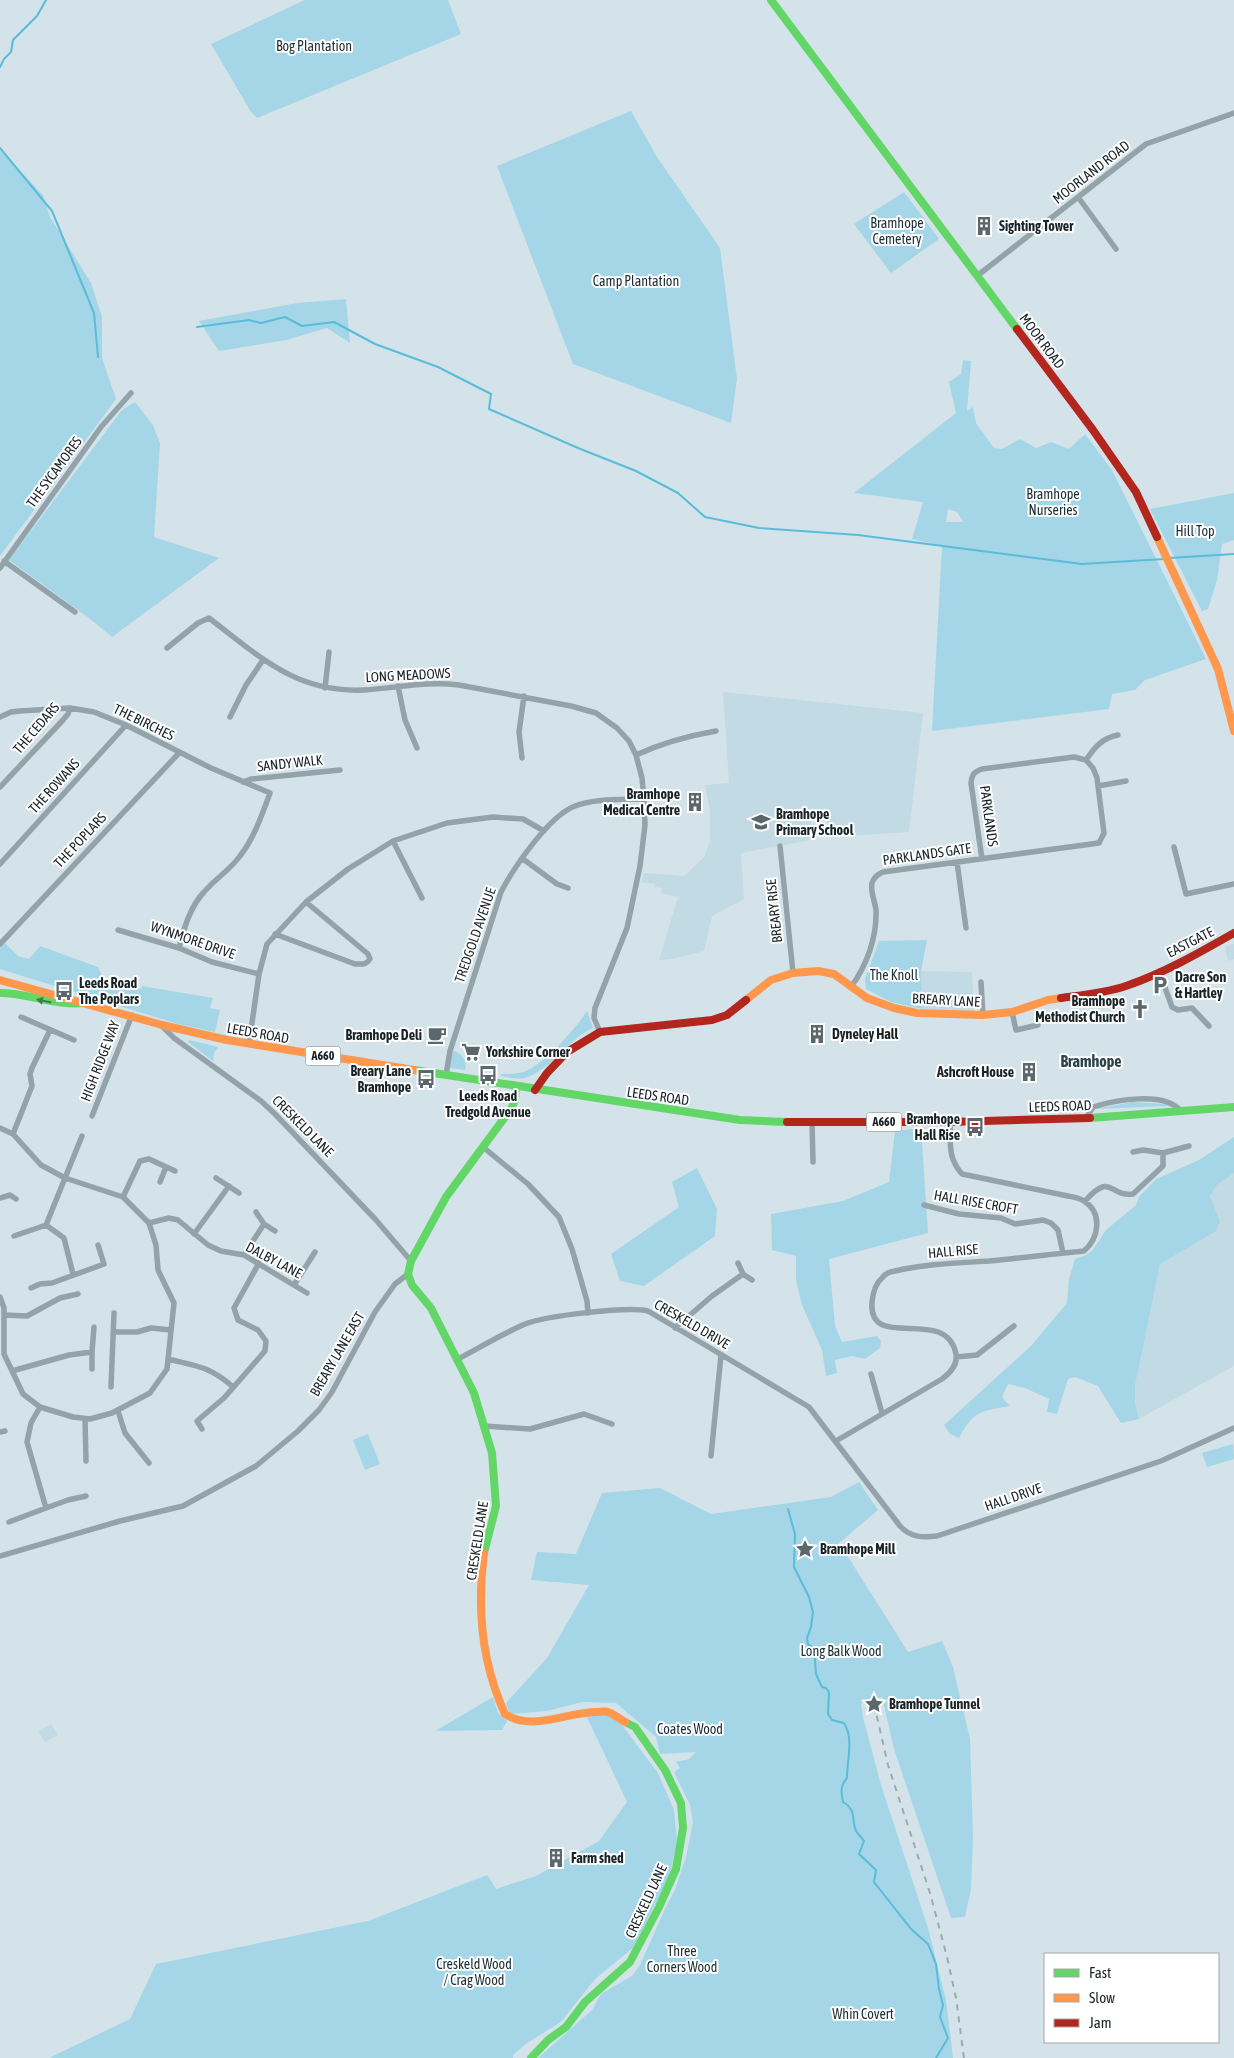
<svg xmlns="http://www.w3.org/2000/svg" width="1234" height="2058" font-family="'Asap Condensed',sans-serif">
<rect width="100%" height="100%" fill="#d4e3e9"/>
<path fill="#c1dae4" d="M 723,692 L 923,713 L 909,832 L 829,837 L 827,811 L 810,812 L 812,831 L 811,840 L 741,853 L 744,899 L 712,916 L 704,951 L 673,959 L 659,960 L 678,897 L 661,893 L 662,888 L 655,887 L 655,884 L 642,882 L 644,873 L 684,876 L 704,857 L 710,841 L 710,811 L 705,785 L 729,783 Z
M 1234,943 L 1234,959 L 1228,961 L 1225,947 Z
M 921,971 L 972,972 L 974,1012 L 922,1009 Z
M 1234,1173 L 1234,1366 L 1139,1419 L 1135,1403 L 1135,1386 L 1160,1263 L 1216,1230 L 1220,1221 L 1210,1196 L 1217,1185 Z
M 51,1724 L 58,1735 L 45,1742 L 38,1731 Z"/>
<path fill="#a4d6e7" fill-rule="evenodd" d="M 305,0 L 448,0 L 461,34 L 257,118 L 251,112 L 211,44 Z
M 631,111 L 657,157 L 720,248 L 737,379 L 731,423 L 573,364 L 497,166 Z
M 0,150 L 43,195 L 50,217 L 91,283 L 102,317 L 102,358 L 116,399 L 0,556 Z
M 904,192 L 939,239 L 891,273 L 854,224 Z
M 346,299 L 350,343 L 327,328 L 286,340 L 219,351 L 199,321 L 297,303 Z
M 963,360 L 971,361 L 967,411 L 973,407 L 976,423 L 994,448 L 1002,449 L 1020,439 L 1036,448 L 1051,442 L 1069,449 L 1085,434 L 1112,470 L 1206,659 L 1145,680 L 1135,690 L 1112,694 L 1109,709 L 932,731 L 942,546 L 912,539 L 923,502 L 854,493 L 956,413 L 949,382 L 961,374 ZM 948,509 L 957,512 L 963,522 L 946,522 Z
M 135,402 L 153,425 L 160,443 L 154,537 L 219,558 L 112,637 L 89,618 L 9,560 L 122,410 Z
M 1234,493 L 1234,540 L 1222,544 L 1217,580 L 1208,609 L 1202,611 L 1150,509 Z
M 927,940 L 921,971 L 922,1009 L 891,1002 L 866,989 L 865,979 L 879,941 Z
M 5,943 L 18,956 L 29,959 L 40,946 L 98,967 L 104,980 L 141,989 L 142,986 L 213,998 L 210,1008 L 220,1010 L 215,1032 L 178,1024 L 0,969 L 0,948 Z
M 587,1011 L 593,1028 C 568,1039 551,1070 525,1078 C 518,1080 509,1077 501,1076 L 501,1074 C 511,1074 520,1074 528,1070 C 546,1062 576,1028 587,1011 Z
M 189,1040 L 218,1047 L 214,1053 L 213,1061 L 188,1042 Z
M 453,1051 C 463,1053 467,1062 465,1070 L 450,1068 Z
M 1132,1102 L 1166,1104 L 1167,1106 L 1095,1109 Z
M 921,1128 L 928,1233 L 829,1259 L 835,1326 L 842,1342 L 877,1336 L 881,1341 L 880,1348 L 865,1359 L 852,1356 L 835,1360 L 837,1373 L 826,1376 L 822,1350 L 802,1305 L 796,1280 L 796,1256 L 772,1250 L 771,1214 L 843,1201 L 889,1182 L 895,1131 Z
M 1234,1137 L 1234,1173 L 1217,1185 L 1210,1196 L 1220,1221 L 1216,1231 L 1160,1264 L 1135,1386 L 1135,1403 L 1139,1419 L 1121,1423 L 1098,1386 L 1075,1377 L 1068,1379 L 1057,1414 L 1047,1412 L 1049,1399 L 1025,1388 L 1008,1384 L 1002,1397 L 1010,1406 C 981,1411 974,1410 959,1438 L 950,1434 L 944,1425 L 1031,1346 L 1067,1303 L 1069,1279 L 1075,1259 L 1084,1256 L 1092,1251 L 1106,1230 L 1136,1205 L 1139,1197 L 1156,1179 L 1199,1160 Z
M 697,1168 L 717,1209 L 715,1236 L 644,1286 L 620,1281 L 611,1254 L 679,1207 L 672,1182 Z
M 368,1434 L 380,1464 L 365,1470 L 353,1440 Z
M 1233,1444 L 1234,1459 L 1207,1467 L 1202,1453 Z
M 859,1482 L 878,1510 L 838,1544 L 850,1560 L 908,1652 L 942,1641 L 953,1667 L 970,1739 L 973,1837 L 971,1889 L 965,1917 L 951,1918 L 894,1749 L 882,1697 L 861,1703 L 863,1717 L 881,1785 L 928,1928 L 946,2000 L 953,2058 L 538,2058 L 592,2010 L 601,1994 L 632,1976 L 640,1965 L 665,1909 L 675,1890 L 686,1857 L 693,1822 L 690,1805 L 674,1772 L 680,1768 L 676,1762 L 689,1759 L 696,1752 L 660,1754 L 656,1737 L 616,1703 L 582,1702 L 547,1711 L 510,1714 L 506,1703 L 547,1658 L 589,1585 L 531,1580 L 537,1552 L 576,1554 L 602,1493 L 660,1488 L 711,1514 L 831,1497 Z
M 493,1697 L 498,1713 L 507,1721 L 502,1730 L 435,1731 Z
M 586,1715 L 606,1715 L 619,1721 L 658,1773 L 674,1810 L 677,1840 L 670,1875 L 633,1948 L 595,1979 L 561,2022 L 527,2043 L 513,2055 L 513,2058 L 49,2058 L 130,2019 L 156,1964 L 368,1921 L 487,1875 L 496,1889 L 536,1876 L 599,1841 L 627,1802 Z"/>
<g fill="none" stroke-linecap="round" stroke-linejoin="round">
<path stroke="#59bcd9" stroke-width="2" d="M 0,67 L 4,59 L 11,52 L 13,40 L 37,16 L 46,0
M 0,148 L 52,211 L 94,313 L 98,357
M 197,327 L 249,320 L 261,323 L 285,317 L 302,326 L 334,322 L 375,344 L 438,367 L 491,394 L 489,409 L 578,448 L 636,471 L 678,493 L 705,517 L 759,528 L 858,535 L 1082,564 L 1164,559
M 1169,558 L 1234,554
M 788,1509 L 795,1534 L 794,1567 L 809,1597 L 813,1612 L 811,1627 L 807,1638 L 808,1644 L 814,1648 L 816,1674 L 822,1687 L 826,1688 L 829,1692 L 828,1714 L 832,1720 L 844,1723 C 854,1738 847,1760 847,1778 C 840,1786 841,1792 843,1802 C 857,1810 851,1819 856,1831 C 858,1834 862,1838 864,1841 L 859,1854 L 876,1870 L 874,1882 L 911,1929 L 928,1944 L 936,1964 L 939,1989 L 943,2005 L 940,2017 L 948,2038 L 936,2058"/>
<path stroke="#93a3a9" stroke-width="5.5" d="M 1078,197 L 1116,249
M 977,276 L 1146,144 L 1234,113
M 4,561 L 75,612
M 0,568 L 101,427 L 131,393
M 167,648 L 198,623 L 209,618 C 260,657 296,693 364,690 C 396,688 427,681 459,685 L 571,706 L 596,713 L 617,728 L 629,741 L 636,755 L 642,778 L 644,799 L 645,825 L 640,866 L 627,928 L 595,1008 L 594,1018 L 600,1032
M 398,686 L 405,720 L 417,748
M 325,688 L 329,652
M 0,717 L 11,712 L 20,711 L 70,708 L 94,712 L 126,725 L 211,768 L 270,793 C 262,815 254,838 240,856 C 230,870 215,879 204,892 C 190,907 184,928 179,948
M 230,717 L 246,685 L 263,660
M 636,755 C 662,743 687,736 716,731
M 522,758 L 519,732 L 524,696
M 1086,760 C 1094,748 1102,738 1118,735
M 243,782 L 251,779 L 340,770
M 1098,786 L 1126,781
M 0,787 L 63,720 L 68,714 L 70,708
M 393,841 L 422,898
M 780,846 L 793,973
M 1174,847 L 1186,894 L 1234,884
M 523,859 L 557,884 L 568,888
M 957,862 L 966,928
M 0,864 L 126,725
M 118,930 L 179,948 L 212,962 L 259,974
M 275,934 L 355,964 C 362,964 366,965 370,959 L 368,954 L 306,902
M 0,944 L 179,753
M 1159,971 L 1172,1007 L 1178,1010 L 1192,1008 L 1209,1026
M 981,982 L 983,1015
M 851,987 C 867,965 877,937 876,910 C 875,901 870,892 872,883 C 874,877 878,874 883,872 L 1099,843 L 1104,833 L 1097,778 L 1093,768 L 1086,760 L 1074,757 L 982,769 C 974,772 972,774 971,783 L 982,859
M 1012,1012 L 1016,1030 L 1038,1025
M 21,1017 L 74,1040
M 163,1027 L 174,1038 L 261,1101 L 275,1114 L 376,1220 L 411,1261
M 249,1044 L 259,974 L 267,944 L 306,902 L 348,869 L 393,841 L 447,823 L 493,817 L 523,819 L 544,831
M 446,1075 L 450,1051 L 501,892 C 514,867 549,816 575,806 C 596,798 622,800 644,799
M 92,1116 L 132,1015
M 1086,1118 L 1093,1107 C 1115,1100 1164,1091 1181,1111
M 812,1122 L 813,1162
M 0,1128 L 13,1134 L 41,1165 L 65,1178 L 123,1197 L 149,1223 L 156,1245 L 158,1270 L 174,1303 L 167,1369 L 150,1393 L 112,1413 L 90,1419 L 73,1417 L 40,1407 L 23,1394 L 4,1354 L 4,1308 L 0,1297
M 13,1134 L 32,1086 L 30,1074 L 32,1068 L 50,1030
M 483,1147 L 528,1184 L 559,1217 L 572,1249 L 587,1301 L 588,1313
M 1133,1152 L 1143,1150 L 1163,1153 L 1189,1146
M 216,1178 L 239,1193
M 160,1182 L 166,1167
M 123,1197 L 140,1161 L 149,1159 L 175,1171
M 0,1198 L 10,1195 L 16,1199
M 1085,1201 C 1112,1171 1108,1197 1133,1194 L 1163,1166 L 1163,1153
M 924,1205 L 959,1214 L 1001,1218 L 1015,1224 L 1043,1220 L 1051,1223 L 1058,1230 L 1063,1253
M 256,1212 L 264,1224
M 149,1223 L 169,1218 L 178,1220 L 208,1245 L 221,1251 L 244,1255 L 307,1293
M 194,1234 L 229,1186
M 14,1236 L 46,1225
M 244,1255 L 264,1224 L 275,1231
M 738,1263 L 743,1274 L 752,1280
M 73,1274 L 64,1238 L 46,1225 L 82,1136
M 294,1285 L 315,1252
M 31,1288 L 40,1284 L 52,1283 L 104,1264 L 98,1245
M 4,1315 L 27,1316 L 60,1298 L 78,1294
M 675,1328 L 712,1296 L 743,1274
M 114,1332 L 137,1332 L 151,1328 L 171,1330
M 956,1357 L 977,1355 L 1014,1326
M 168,1359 C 196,1366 209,1366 232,1386
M 456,1360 C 479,1348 502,1334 525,1324 C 545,1316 628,1306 648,1311 L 809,1407 L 900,1526 C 910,1537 922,1538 937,1536 L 1161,1461 L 1234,1428
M 92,1369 L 92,1352
M 12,1371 L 69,1355 L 92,1352 L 94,1327
M 871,1374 L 882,1413
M 111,1387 L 114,1313
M 40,1407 L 31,1423 L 27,1442 L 46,1508 L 68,1500 L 86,1496
M 118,1411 L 125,1433 L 149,1463
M 85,1419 L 86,1461
M 485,1426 L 530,1429 L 584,1414 L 612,1424
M 202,1429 L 197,1421 L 224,1398 L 265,1351 L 266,1341 L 258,1330 L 238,1320 L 234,1308 L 259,1263
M 0,1432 L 5,1431
M 836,1441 L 942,1379 C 950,1373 958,1364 956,1354 C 946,1304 868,1353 872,1302 C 873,1292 875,1284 882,1278 C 886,1273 889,1272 895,1271 C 925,1264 958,1263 989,1261 C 1021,1258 1052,1254 1084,1251 C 1099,1238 1103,1213 1084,1201 C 1080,1198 1073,1197 1068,1196 L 962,1174 C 947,1157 951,1143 950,1122
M 711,1456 L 721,1355
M 9,1522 L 46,1508
M 0,1556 L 120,1521 L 183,1506 L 256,1466 L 298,1431 L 319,1410 L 332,1392 L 375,1312 L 395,1284 L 408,1274"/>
<path stroke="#63d668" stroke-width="8" d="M 771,0 L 1017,329
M 0,993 C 29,993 55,1006 84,1003
M 414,1070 L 740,1120 L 787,1122
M 1090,1118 L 1234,1107
M 484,1553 L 496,1506 L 492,1453 L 474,1393 L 431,1308 L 412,1285 L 408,1274 L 411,1261 L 446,1197 L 511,1109 L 515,1100 L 516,1087
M 531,2058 L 548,2040 L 566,2027 L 585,2002 L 630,1962 L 659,1907 L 676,1869 L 683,1828 L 681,1803 L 665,1770 L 635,1727 L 625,1722"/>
<path stroke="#ff974d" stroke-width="8" d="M 1157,537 L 1218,669 L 1234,731
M 0,980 L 162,1025 L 227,1040 L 414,1070
M 746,1000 L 771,980 L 793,973 L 818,971 L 834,974 L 867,998 L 894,1008 L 917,1013 L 983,1015 L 1012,1012 L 1048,1000 L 1061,998
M 484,1553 C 477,1607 482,1664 505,1714 C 532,1732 567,1712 596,1712 C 600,1712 604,1711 608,1712 C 614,1714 620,1719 625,1722"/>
<path stroke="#b3261e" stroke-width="8" d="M 1017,329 L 1093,430 L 1136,492 L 1157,537
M 1061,998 C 1083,995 1105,993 1126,986 C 1164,973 1199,953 1234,933
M 535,1090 L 547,1073 L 567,1052 L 600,1032 L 712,1020 L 727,1015 L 746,1000
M 787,1122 L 950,1122 L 1090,1118"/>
<path stroke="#9da9ae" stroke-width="2" stroke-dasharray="6 6" stroke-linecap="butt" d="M 874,1704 L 888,1765 L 930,1893 L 947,1957 L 956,1998 L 964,2058"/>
</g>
<defs><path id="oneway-solid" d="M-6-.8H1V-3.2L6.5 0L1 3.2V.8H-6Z" transform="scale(1.25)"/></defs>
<use fill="#3e7d48" href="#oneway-solid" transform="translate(44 1001) rotate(-168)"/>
<defs>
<g id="building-bare" transform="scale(1.5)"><path d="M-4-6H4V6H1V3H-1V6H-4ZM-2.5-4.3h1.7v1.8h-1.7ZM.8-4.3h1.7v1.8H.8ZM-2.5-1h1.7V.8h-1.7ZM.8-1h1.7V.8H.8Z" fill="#5b676c" stroke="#fff" stroke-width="2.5" paint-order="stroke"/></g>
<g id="school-bare" transform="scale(1.5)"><path d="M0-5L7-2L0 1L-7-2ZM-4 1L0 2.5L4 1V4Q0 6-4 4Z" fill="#5b676c" stroke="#fff" stroke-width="2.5" paint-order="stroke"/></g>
<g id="parking-bare" transform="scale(1.5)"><path d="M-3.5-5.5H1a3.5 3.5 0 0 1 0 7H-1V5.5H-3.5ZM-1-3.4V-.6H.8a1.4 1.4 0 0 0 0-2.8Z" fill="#5b676c" stroke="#fff" stroke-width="2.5" paint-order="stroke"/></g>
<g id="bus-bare" transform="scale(1.5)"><path d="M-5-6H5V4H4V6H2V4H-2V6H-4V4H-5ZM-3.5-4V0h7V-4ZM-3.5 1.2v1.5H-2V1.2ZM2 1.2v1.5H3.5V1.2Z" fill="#5b676c" stroke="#fff" stroke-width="2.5" paint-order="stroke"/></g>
<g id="church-bare" transform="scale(1.5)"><path d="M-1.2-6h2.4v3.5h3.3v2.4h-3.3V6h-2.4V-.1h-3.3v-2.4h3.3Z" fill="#5b676c" stroke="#fff" stroke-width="2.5" paint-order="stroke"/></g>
<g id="cafe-bare" transform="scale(1.5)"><path d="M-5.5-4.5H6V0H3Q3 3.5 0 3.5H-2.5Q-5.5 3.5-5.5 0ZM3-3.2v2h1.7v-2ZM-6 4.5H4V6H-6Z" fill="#5b676c" stroke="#fff" stroke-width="2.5" paint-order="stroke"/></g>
<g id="supermarket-bare" transform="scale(1.5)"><path d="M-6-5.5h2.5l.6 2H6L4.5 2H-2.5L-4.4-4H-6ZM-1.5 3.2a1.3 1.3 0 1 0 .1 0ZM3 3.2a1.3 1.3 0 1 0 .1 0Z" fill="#5b676c" stroke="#fff" stroke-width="2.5" paint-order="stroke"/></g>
<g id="sight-bare" transform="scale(1.5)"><path d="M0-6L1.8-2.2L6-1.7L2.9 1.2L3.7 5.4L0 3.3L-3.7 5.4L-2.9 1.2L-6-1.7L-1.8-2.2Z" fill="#5b676c" stroke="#fff" stroke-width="2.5" paint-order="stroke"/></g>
</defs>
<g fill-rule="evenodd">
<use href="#building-bare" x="984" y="226"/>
<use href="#building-bare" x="695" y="802"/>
<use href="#school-bare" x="761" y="822"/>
<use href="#parking-bare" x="1160" y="985"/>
<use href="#bus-bare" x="64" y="991"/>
<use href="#church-bare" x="1140" y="1009"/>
<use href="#building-bare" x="817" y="1034"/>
<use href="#cafe-bare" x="437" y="1035"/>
<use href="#supermarket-bare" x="471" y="1052"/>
<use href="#building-bare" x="1029" y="1072"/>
<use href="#bus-bare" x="488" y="1075"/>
<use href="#bus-bare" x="426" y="1079"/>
<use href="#bus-bare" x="975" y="1127"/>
<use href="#sight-bare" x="805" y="1549"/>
<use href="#sight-bare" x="874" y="1704"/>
<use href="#building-bare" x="556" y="1858"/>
</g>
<g text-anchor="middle" stroke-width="4" stroke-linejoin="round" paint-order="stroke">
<g fill="#fff" stroke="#5f6668" stroke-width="1">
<rect x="305.5" y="1046.5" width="35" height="19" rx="4"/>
<rect x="866.5" y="1112.5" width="35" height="19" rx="4"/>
</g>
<g font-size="12" font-weight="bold" fill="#1a2428">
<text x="323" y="1060">A660</text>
<text x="884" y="1126">A660</text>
</g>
<g font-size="14" fill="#1a2f36" stroke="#fff">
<text x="314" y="51">Bog Plantation</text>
<text x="897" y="228">Bramhope<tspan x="897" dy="16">Cemetery</tspan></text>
<text x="636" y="286">Camp Plantation</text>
<text x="1053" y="499">Bramhope<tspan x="1053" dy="16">Nurseries</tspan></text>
<text x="1195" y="536">Hill Top</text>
<text x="894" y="980">The Knoll</text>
<text x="841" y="1656">Long Balk Wood</text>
<text x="690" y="1734">Coates Wood</text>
<text x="682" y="1956">Three<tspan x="682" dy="16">Corners Wood</tspan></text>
<text x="474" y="1969">Creskeld Wood<tspan x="474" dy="16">/ Crag Wood</tspan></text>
<text x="863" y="2019">Whin Covert</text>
</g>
<g font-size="14" fill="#1a2428" stroke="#fff">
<text transform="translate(1091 172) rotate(-38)" y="5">MOORLAND ROAD</text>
<text transform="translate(1042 341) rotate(53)" y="5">MOOR ROAD</text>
<text transform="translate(54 472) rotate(-54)" y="5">THE SYCAMORES</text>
<text transform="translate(408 675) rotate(-3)" y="5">LONG MEADOWS</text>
<text transform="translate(144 722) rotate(26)" y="5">THE BIRCHES</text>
<text transform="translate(36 728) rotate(-49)" y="5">THE CEDARS</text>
<text transform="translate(290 763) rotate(-6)" y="5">SANDY WALK</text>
<text transform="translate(54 786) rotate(-48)" y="5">THE ROWANS</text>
<text transform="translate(989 816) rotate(82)" y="5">PARKLANDS</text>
<text transform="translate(80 840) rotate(-47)" y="5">THE POPLARS</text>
<text transform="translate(927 854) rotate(-8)" y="5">PARKLANDS GATE</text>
<text transform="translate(774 911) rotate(-96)" y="5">BREARY RISE</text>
<text transform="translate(475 935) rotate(-71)" y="5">TREDGOLD AVENUE</text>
<text transform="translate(193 940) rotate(19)" y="5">WYNMORE DRIVE</text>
<text transform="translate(1190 942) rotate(-27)" y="5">EASTGATE</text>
<text transform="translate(946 1000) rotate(3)" y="5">BREARY LANE</text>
<text transform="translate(258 1033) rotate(10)" y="5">LEEDS ROAD</text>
<text transform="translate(100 1061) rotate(-69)" y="5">HIGH RIDGE WAY</text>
<text transform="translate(658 1096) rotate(8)" y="5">LEEDS ROAD</text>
<text transform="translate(1060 1106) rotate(-2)" y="5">LEEDS ROAD</text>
<text transform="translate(303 1126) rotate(45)" y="5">CRESKELD LANE</text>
<text transform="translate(976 1202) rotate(10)" y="5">HALL RISE CROFT</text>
<text transform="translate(953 1251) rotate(-5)" y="5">HALL RISE</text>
<text transform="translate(274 1260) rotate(28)" y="5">DALBY LANE</text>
<text transform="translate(692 1324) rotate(30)" y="5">CRESKELD DRIVE</text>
<text transform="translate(337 1354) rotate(-60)" y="5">BREARY LANE EAST</text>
<text transform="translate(1013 1497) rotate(-19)" y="5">HALL DRIVE</text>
<text transform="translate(477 1541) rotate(-81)" y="5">CRESKELD LANE</text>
<text transform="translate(646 1901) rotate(-65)" y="5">CRESKELD LANE</text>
</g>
<g font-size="14" font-weight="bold" fill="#1a2428" stroke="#fff" text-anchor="start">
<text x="999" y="231">Sighting Tower</text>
<text x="680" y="799" text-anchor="end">Bramhope<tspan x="680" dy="16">Medical Centre</tspan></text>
<text x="776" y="819">Bramhope<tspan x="776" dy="16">Primary School</tspan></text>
<text x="1175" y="982">Dacre Son<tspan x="1175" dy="16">&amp; Hartley</tspan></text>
<text x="79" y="988">Leeds Road<tspan x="79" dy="16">The Poplars</tspan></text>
<text x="1125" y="1006" text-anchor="end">Bramhope<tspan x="1125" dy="16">Methodist Church</tspan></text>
<text x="832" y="1039">Dyneley Hall</text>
<text x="422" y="1040" text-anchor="end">Bramhope Deli</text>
<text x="486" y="1057">Yorkshire Corner</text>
<text x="411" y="1076" text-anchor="end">Breary Lane<tspan x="411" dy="16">Bramhope</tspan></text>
<text x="1014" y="1077" text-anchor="end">Ashcroft House</text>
<text x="488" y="1101" text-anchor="middle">Leeds Road<tspan x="488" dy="16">Tredgold Avenue</tspan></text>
<text x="960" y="1124" text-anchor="end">Bramhope<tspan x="960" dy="16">Hall Rise</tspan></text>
<text x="820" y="1554">Bramhope Mill</text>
<text x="889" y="1709">Bramhope Tunnel</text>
<text x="571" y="1863">Farm shed</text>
</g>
<g font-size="16" font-weight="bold" fill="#2c434b" stroke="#fff">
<text x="1091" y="1067">Bramhope</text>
</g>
</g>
<rect x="1044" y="1953" width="175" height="90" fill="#ffffff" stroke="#a3a7a9"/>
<rect x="1054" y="1969" width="25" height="8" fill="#63d668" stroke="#a3a7a9"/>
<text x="1089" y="1978" font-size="15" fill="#1a2428">Fast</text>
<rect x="1054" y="1994" width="25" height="8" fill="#ff974d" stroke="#a3a7a9"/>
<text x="1089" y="2003" font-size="15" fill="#1a2428">Slow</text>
<rect x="1054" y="2019" width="25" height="8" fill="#b3261e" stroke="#a3a7a9"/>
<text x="1089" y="2028" font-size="15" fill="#1a2428">Jam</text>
</svg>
